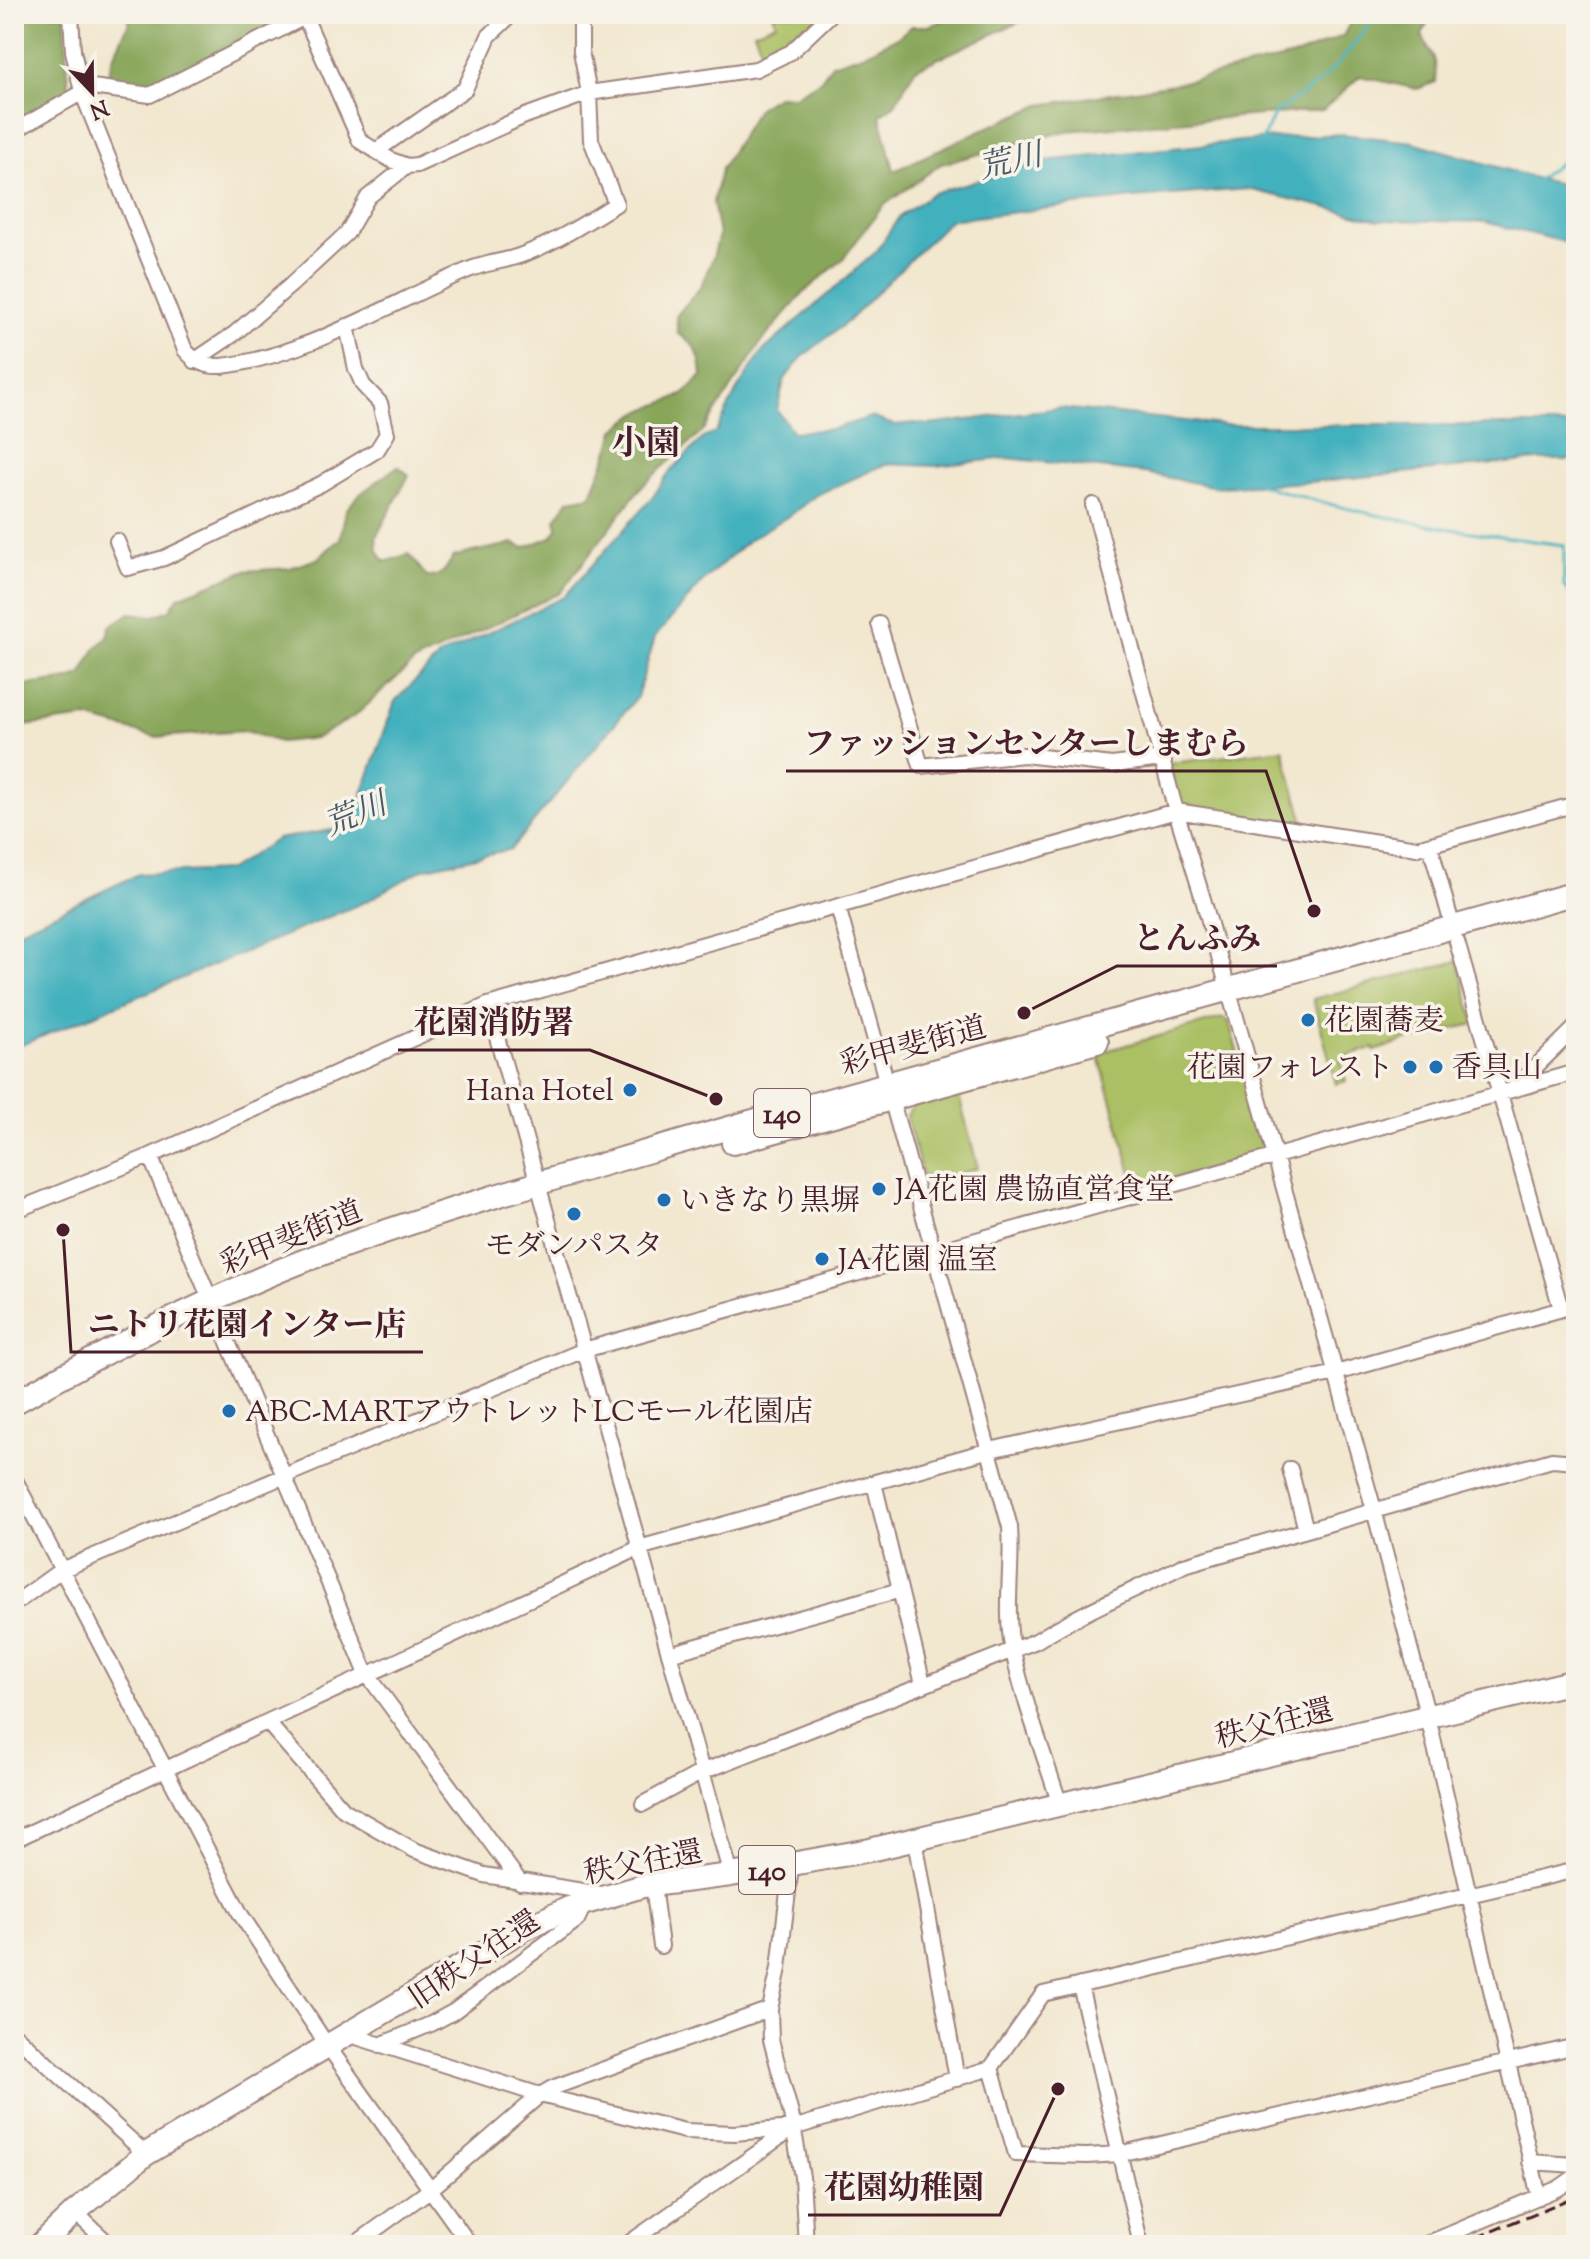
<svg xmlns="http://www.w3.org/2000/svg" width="1590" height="2259" font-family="'Sorts Mill Goudy','Noto Serif JP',serif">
<rect width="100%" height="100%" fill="#f7f3e8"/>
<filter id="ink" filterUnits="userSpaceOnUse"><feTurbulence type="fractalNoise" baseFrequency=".0125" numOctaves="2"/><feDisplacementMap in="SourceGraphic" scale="16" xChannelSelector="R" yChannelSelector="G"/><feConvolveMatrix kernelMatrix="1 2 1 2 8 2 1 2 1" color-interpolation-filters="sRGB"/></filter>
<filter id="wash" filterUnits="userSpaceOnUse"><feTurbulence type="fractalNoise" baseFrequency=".006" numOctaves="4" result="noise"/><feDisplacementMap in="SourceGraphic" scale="32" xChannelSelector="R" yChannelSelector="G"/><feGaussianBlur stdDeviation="1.8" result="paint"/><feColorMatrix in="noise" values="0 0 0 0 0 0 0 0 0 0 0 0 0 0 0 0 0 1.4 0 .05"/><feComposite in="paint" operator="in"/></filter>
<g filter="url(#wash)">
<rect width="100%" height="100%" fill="#f2e7cf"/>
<path fill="#abc065" stroke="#7a7048" stroke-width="2" d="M 773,14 L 823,14 C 807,28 787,54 765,57 L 754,32 L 776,23 Z
M 1283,749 L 1305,826 L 1179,806 L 1170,765 L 1172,763 Z
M 1458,961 L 1475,1024 L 1438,1032 L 1438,1034 L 1419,1039 L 1418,1036 L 1375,1051 L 1374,1048 L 1349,1055 L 1349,1058 L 1341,1061 L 1346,1081 L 1336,1084 L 1313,999 Z
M 1223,1018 L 1229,1022 L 1265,1153 L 1140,1190 L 1136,1187 L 1098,1053 Z
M 958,1092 L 978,1168 L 934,1182 L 923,1176 L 906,1117 L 914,1105 Z"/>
<path fill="#88a65a" stroke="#696242" stroke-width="2" d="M 14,14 L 65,14 L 69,95 L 14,126 Z
M 126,14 L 298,14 L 147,89 L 106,82 L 113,57 L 129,23 Z
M 959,14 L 1037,14 L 915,69 L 895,104 L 880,115 L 894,171 L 979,131 L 1041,105 L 1174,84 L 1298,55 L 1343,36 L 1355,14 L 1432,14 L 1422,35 L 1435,61 L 1436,82 L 1417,89 L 1360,76 L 1323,110 L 1066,131 L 941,164 L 883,206 L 842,260 L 804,292 L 762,341 L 703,431 L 641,487 L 560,593 L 414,662 L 355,716 L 316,738 L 280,742 L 245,731 L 155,737 L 87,718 L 14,727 L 14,687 L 70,679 L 82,674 L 95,649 L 107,638 L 110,626 L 130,613 L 154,616 L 170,610 L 178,597 L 244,571 L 290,568 L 317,559 L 340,539 L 346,510 L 359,495 L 398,466 L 409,475 L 376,537 L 378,551 L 385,562 L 409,554 L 427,577 C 442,578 446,569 453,557 C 473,550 493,549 513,543 L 524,548 L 551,537 L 557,529 L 556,519 L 569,500 L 591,496 C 599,472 610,454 615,430 L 637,413 L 683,395 L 702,376 C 701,355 696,344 678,334 L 676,316 L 700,288 L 713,258 L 719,235 L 713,202 L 721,169 L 758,108 L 777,96 L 794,96 L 821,80 L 832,64 L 871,51 L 898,37 L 912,26 L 929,26 Z"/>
<path fill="#43b1be" stroke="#466874" stroke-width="2" d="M 1341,134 L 1413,142 L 1538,179 L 1576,187 L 1576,245 L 1485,222 L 1379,220 L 1248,189 L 1133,198 L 950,220 L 847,322 L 803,356 L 784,380 L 777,410 L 793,432 L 833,429 L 871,417 L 894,425 L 915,423 L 929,425 L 1060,408 L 1224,425 L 1576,425 L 1576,460 L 1537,460 L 1309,482 L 1217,487 L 1145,473 L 1007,458 L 935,466 L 886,464 L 816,495 L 792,514 L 750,539 L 705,579 L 655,637 L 637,697 L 511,849 L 423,869 L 367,901 L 14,1048 L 14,933 L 139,874 L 229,870 L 277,839 L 351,827 L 395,701 L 441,655 L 564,597 L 653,497 L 668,474 L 703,438 L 716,432 L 737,390 L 762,352 L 876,252 L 899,217 L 933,193 L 1045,161 L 1262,139 Z"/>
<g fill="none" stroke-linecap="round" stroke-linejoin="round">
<path stroke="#43b1be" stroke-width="3" d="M 79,14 L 86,61
M 1261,142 L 1275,113 L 1319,82 L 1341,61 L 1377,14
M 1537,180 L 1576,151
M 1259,484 C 1357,516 1462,532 1564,545 L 1564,586 L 1576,602"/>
</g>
</g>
<g filter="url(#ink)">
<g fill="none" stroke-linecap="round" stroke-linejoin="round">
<g stroke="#9e837d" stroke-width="18">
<path id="minor" d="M 71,14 L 73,51 L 82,92 L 185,350 C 194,361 207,367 222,366 C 307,356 388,304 466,271 C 483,263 502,262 519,256 C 553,244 585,223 616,204 L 591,140 L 589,93 L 581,51 L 581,14
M 14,131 L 92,87 L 150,95 L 305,17 L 360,141 L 391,160 L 407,166 L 417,165 L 525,116 L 589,93 L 756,69 L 791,52 L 831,14
M 376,151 L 465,89 L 489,36 L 512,14
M 194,361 L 234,334 L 291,285 L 347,233 L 368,197 L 407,166
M 1093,505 L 1176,811 L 1203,899 L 1374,1510 L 1428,1717 L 1539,2197
M 117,541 L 128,568 L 164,558 L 321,484 L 377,450 L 387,434 L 380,403 L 363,385 L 356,369 L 347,326
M 879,624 L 921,766 L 1024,755 L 1112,765 L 1154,760 L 1164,762
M 1430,845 L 1453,928
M 838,907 L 1010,1527 C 1013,1568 1004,1611 1013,1651 C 1024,1703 1044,1754 1060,1805
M 1457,942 L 1561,1309
M 488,1005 L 731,1875
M 1515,1087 L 1576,1027
M 150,1156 L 367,1674 L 520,1882
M 14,1211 L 150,1156 L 488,1005 L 1176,811 L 1417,848 L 1576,804
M 1290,1469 L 1306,1530
M 14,1478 L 241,1915 L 327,2045 L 470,2245
M 874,1483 L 923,1684
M 14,1604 L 61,1570 L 584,1350 L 1576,1072
M 669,1654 L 900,1590
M 267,1722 L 344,1810 L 414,1850 L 484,1875 L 601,1894
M 643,1804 L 702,1772 L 1036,1641 C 1083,1611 1134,1591 1184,1565 L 1552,1460 L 1576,1462
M 14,1840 L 639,1548 L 990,1450 L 1336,1373 L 1576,1305
M 915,1840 L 957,2079
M 791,1866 L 779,1968 L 770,2009 L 771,2040 L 791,2114 L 802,2177 L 806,2245
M 653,1885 L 661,1946
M 1080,1985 L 1141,2245
M 14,2034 L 146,2154
M 347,2034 L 540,2095 L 685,2131 L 734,2133 L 793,2128 L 991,2068 L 1016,2154 L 1087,2156 L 1119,2154 L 1576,2046
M 380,2045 L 431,2024 L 453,2012 L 577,1920 L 585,1903
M 991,2068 L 1043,1994 L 1576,1870
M 1530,2162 L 1576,2165
M 75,2212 L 110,2245
M 354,2245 L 431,2189 L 540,2095 L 552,2088 L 770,2009
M 626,2245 L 786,2133
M 1424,2245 L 1559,2188 L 1576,2176"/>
</g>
<g stroke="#9e837d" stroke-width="26">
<path id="highway" d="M 733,1143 L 1097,1042
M 14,1403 C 114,1346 219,1292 327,1252 C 464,1202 606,1164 746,1123 C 1022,1044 1300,972 1576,893
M 40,2245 L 75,2212 L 146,2154 L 522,1930 L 569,1908 L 643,1886 L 731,1875 L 870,1850 L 1576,1681"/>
</g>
<use href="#minor" stroke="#fff" stroke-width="14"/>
<use href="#highway" stroke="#fff" stroke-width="22"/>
<path stroke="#4a1f2b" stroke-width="3" stroke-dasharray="12 6" stroke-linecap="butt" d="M 1459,2245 L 1576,2196"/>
</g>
</g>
<g fill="#1f6fb2" stroke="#f7f3e8" stroke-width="3">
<circle cx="1308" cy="1020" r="8"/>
<circle cx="1410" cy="1067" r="8"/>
<circle cx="1436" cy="1067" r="8"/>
<circle cx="630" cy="1090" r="8"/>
<circle cx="879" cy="1189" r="8"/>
<circle cx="664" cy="1200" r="8"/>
<circle cx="574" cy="1214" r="8"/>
<circle cx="822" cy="1259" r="8"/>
<circle cx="229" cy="1411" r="8"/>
</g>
<g text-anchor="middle" stroke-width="7" stroke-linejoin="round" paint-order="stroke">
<g fill="#f7f3e8" stroke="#7e5f64" stroke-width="2">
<rect x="754" y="1089" width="56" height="48" rx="6"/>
<rect x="739" y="1846" width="56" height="48" rx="6"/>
</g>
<g font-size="28" font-weight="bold" fill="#4a1f2b">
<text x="782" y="1123">140</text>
<text x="767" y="1880">140</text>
</g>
<g font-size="30" fill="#4a1f2b" stroke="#f7f3e8" text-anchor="start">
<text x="1324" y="1030">花園蕎麦</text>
<text x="1394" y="1077" text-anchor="end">花園フォレスト</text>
<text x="1452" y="1077">香具山</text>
<text x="614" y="1100" text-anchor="end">Hana Hotel</text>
<text x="895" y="1199">JA花園 農協直営食堂</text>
<text x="680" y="1210">いきなり黒塀</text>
<text x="574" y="1255" text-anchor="middle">モダンパスタ</text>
<text x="838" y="1269">JA花園 温室</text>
<text x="245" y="1421">ABC-MARTアウトレットLCモール花園店</text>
</g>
<g font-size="30" fill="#4a1f2b" stroke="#f7f3e8">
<text transform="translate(913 1045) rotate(-15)" y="10">彩甲斐街道</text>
<text transform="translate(291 1237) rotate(-22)" y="10">彩甲斐街道</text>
<text transform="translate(1274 1723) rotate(-14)" y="10">秩父往還</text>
<text transform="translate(643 1862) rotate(-11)" y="10">秩父往還</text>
<text transform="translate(474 1959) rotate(-34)" y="10">旧秩父往還</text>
</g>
<g font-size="32" font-style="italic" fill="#475966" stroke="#f7f3e8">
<text transform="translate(1010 160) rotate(-13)" y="11">荒川</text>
<text transform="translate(355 813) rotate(-22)" y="11">荒川</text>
</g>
<g font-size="34" font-weight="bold" fill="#4a1f2b" stroke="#f7f3e8">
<text x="646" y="454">小園</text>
</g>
</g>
<path fill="none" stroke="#4a1f2b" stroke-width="3" d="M1314 911L1266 771H786M1024 1013L1117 966H1277M716 1099L590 1050H398M63 1230L71 1352H423M1058 2089L1000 2215H808"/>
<g fill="#4a1f2b" stroke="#f7f3e8" stroke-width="3">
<circle cx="1314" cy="911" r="8"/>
<circle cx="1024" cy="1013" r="8"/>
<circle cx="716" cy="1099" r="8"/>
<circle cx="63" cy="1230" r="8"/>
<circle cx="1058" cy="2089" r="8"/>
</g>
<g font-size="32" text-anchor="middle" font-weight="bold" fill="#4a1f2b" stroke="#f7f3e8" stroke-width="7" stroke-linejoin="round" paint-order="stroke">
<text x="1026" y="754">ファッションセンターしまむら</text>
<text x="1197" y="949">とんふみ</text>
<text x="494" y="1033">花園消防署</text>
<text x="247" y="1335">ニトリ花園インター店</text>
<text x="904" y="2198">花園幼稚園</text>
</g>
<rect width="1590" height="2259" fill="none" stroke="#f7f3e8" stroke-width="48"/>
<g transform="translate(92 92) rotate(158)" stroke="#f7f3e8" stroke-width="6" paint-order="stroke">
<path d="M0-6L14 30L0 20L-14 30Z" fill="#4a1f2b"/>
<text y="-12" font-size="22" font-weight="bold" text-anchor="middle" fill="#4a1f2b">N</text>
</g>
</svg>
